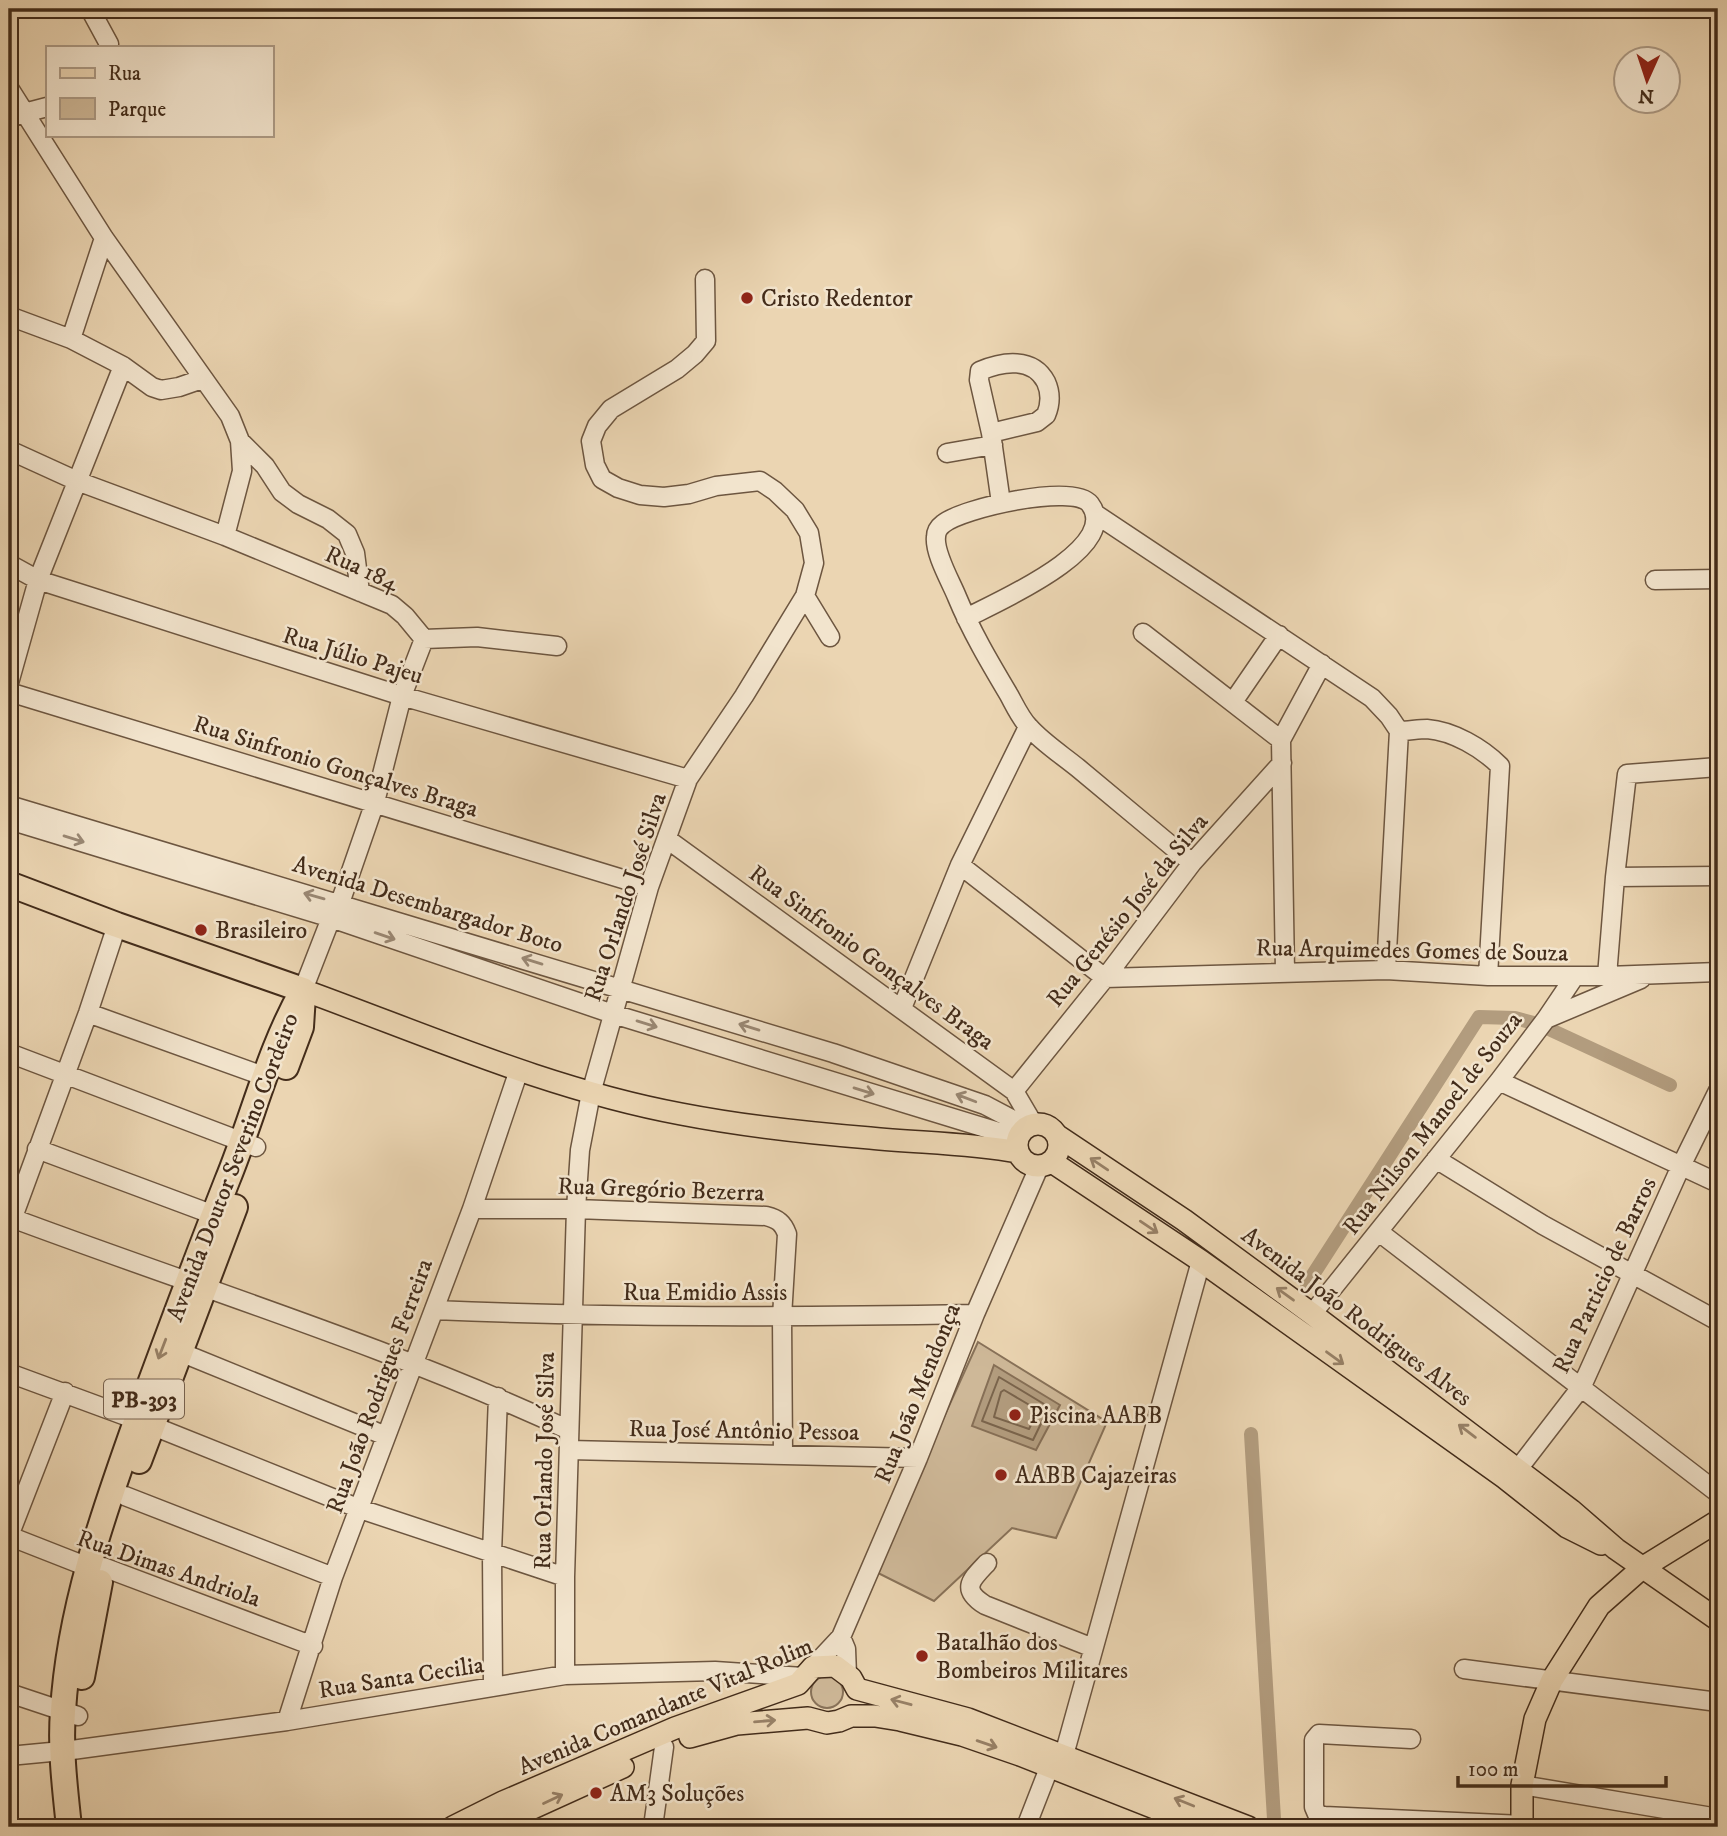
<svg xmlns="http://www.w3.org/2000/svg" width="1727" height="1836" font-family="'IM FELL DW Pica',serif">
<rect width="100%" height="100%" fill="#ebd5b2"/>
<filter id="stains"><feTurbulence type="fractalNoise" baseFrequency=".00286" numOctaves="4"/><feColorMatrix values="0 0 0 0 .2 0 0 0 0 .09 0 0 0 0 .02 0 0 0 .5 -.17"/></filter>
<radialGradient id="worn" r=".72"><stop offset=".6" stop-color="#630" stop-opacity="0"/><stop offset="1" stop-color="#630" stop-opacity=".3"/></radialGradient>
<path fill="#ceb898" stroke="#887259" stroke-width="2" d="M 978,1342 L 1107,1422 L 1056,1538 L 1012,1528 L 934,1601 L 874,1571 Z
M811 1692a16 16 0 1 1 32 0a16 16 0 1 1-32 0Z"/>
<path fill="#b29c7e" stroke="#866f56" stroke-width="2" d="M 994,1365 L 1060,1405 L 1036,1450 L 972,1426 Z"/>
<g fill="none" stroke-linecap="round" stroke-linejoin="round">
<path stroke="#7a644c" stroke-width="2" d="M 999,1377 L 1049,1407 L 1033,1440 L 982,1421 Z
M 1004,1390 L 1038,1410 L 1029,1429 L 994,1417 L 1001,1392 Z"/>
<path stroke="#b29c7e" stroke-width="14" d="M 1551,1030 L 1670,1085
M 1307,1284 L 1479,1017 L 1515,1018 L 1541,1025
M 1251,1434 L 1274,1819"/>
<g stroke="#6d5640" stroke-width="21">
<path id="minor" d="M 90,9 L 109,44
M 9,88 L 104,238 L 230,416 L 240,441 L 242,471 L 225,536
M 9,117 L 47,107
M 9,316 L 71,339 L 123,366 L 152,387 L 161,390 L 179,387 L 202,379
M 71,339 L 104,238
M 991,433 L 1037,422 L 1046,415 C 1051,403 1051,393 1046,382 C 1033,357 1003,361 980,371 L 979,380 L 991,433 L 1001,503
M 240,441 L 265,466 L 282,492 L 298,504 L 328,519 L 347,534 L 355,553 L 360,592
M 9,450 L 77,481 L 225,536 L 392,605 L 405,616 L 424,639
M 947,453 L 993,445
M 1097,515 L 1372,698 L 1389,716 L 1399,731
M 9,564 L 38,580 L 402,696 L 688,779
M 1655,580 L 1718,579
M 805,596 L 830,637
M 966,618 C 995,603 1123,548 1090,504 C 1074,483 962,508 943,524 C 939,527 936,532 936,537 C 934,553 951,582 957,597 C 971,631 990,663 1009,695 C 1015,706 1021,719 1029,727 C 1042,742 1062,755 1078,768 C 1116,800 1154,831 1192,863
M 1143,633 L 1281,740
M 424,639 L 477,637 L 557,646
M 9,683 L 38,580 L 123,366
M 9,692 L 649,887
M 1233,702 L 1279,635
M 1399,731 C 1408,731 1418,729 1427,729 C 1453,731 1482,748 1500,766 L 1488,976
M 9,805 L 833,1053 L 985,1105 L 1027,1127
M 9,820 L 331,918 L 613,1014 L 1018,1138
M 667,839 L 1014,1091 L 1034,1125
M 960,865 L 1105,978
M 1615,877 L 1718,876
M 1386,970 L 1399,731
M 1285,971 L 1281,740 L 1322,664
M 1607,976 L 1615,877 L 1627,774 L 1718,767
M 1105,978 L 1386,970 L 1488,976 L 1607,976 L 1718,972
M 303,990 L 331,918 L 340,903 L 375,802 L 402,696 L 424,639
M 902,1008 L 960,865 L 1028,727
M 88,1013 L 266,1077
M 1546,1019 L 1575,976
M 9,1053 L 256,1147
M 1499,1081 L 1718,1183
M 1014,1091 L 1105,978 L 1192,863 L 1282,763
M 37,1149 L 214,1215
M 1436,1159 L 1543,1225 L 1718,1321
M 472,1209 L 576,1209 L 766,1216 C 778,1219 783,1223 787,1234 L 782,1317 L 783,1455
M 9,1217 C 196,1287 388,1346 569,1430
M 9,1228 L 88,1013 L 117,925
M 1379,1232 L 1718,1493
M 434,1310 C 615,1318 795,1317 975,1314
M 1312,1314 L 1499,1081 L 1546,1019 L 1641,979
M 180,1352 L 386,1436
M 9,1373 L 153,1426 L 360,1509 L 565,1577
M 569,1450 L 918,1458
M 1518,1469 L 1582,1386 L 1681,1166 L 1718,1091
M 125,1496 L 333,1577
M 9,1536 L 88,1567 L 103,1567 L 313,1646
M 9,1536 L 65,1392
M 987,1563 C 971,1580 960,1589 985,1605 L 1093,1648
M 841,1637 L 846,1649 L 847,1675
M 813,1667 L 841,1637 L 918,1458 L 975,1314 L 1039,1167
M 1464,1669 L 1718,1702
M 565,1675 L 565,1577 L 576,1209 L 580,1150 L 591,1093 L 649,887 L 688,779 L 744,696 L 805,596 L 814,563 L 809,533 L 795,510 L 775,491 L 760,481 L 716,486 L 689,494 L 664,497 L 640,495 L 618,488 L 602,479 L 595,465 L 591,441 L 597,426 L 611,409 L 677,369 L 695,354 L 706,341 L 705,279
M 493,1687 L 492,1553 L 498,1397
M 9,1693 L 78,1716
M 287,1721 L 333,1577 L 472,1209 L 519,1070
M 1411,1739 L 1319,1734 L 1314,1740 L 1314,1807 L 1317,1814 L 1324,1816 L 1523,1825
M 1064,1755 L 1201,1261
M 9,1756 L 72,1750 L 287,1721 L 565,1675 L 715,1671 L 803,1677
M 1522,1785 L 1718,1818
M 653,1827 L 664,1747
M 1026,1827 L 1049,1768"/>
</g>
<g stroke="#432c1a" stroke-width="24">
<path id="major" d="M 303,990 C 427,1035 551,1090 681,1114 C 743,1126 807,1133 870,1138 C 920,1143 969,1143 1018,1152
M1017 1145a21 21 0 1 1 42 0a21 21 0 1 1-42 0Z
M 1058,1136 L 1184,1220 L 1312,1314 L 1571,1510 L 1616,1549 L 1718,1620
M 1052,1162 L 1201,1261 L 1505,1478 L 1567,1527 L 1601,1544
M 690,1737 L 737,1724 L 808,1718 L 827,1723 L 839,1721 L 851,1716 L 875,1716 L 900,1720 L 962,1735 L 1020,1755 L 1203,1827
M 453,1827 L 503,1802 L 675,1728 L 798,1684 L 813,1667 L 835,1666 L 851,1678 L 857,1689 L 968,1719 L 1248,1827
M 491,1827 L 623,1767
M 1522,1827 L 1522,1785 L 1535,1719 L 1552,1680 L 1599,1606 L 1642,1568 L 1718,1521"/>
</g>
<g stroke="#432c1a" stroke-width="28">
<path id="highway" d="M 9,884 L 117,925 L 303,990
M 286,1067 L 301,1027 L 303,995
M 139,1461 L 235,1207
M 82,1677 L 100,1582
M 69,1827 C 65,1789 60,1749 63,1711 C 69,1610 103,1514 137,1419 C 166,1340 196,1260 227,1181 C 253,1118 269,1049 303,990"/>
</g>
<use href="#minor" stroke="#f2e4cd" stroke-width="18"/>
<use href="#major" stroke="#ebd5b2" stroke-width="21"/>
<use href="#highway" stroke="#ebd5b2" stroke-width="24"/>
</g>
<defs><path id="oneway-shaft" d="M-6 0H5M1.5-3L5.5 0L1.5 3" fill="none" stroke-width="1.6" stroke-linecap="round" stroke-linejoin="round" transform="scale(1.75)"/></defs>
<g stroke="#9a8874">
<use href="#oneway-shaft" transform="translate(74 839) rotate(17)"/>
<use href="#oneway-shaft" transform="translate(314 896) rotate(-164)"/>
<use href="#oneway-shaft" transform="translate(385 936) rotate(19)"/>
<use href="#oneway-shaft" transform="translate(532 961) rotate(-163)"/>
<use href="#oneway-shaft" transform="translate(647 1024) rotate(17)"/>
<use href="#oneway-shaft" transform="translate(749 1027) rotate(-163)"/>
<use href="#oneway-shaft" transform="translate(864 1091) rotate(17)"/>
<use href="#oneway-shaft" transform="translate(966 1098) rotate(-159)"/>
</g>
<g stroke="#978066">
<use href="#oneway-shaft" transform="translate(1099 1164) rotate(-146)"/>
<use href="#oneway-shaft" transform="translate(1149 1227) rotate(34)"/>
<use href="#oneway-shaft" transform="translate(1285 1294) rotate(-144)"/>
<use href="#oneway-shaft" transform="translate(162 1349) rotate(111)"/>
<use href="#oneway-shaft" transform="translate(1335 1358) rotate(36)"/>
<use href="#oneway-shaft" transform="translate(1467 1431) rotate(-143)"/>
<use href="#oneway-shaft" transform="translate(901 1702) rotate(-165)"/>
<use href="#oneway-shaft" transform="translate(765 1721) rotate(-5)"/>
<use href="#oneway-shaft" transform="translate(987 1744) rotate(19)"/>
<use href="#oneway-shaft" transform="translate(553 1799) rotate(-25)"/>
<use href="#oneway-shaft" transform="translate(1184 1802) rotate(-158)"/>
</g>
<g fill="#8f2418" stroke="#f2e4cd" stroke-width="2.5">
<circle cx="747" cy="298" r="7"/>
<circle cx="201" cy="930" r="7"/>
<circle cx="1015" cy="1415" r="7"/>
<circle cx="1001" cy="1475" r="7"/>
<circle cx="922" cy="1656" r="7"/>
<circle cx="596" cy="1793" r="7"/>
</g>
<g text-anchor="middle" stroke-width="5" stroke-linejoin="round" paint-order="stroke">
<rect fill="#f2e4cd" stroke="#786350" stroke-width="2" x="104" y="1379.5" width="80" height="39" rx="5"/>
<g font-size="23" font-weight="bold" fill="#432c1a">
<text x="144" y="1407">PB-393</text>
</g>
<g font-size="24" fill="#432c1a" stroke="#f2e4cd" text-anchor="start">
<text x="761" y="306">Cristo Redentor</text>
<text x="215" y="938">Brasileiro</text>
<text x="1029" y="1423">Piscina AABB</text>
<text x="1015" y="1483">AABB Cajazeiras</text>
<text x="936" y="1650">Batalhão dos<tspan x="936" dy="28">Bombeiros Militares</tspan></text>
<text x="610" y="1801">AM3 Soluções</text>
</g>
<g font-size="24" fill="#432c1a" stroke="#f2e4cd">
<text transform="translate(362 568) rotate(24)" y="8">Rua 184</text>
<text transform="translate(353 655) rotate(17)" y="8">Rua Júlio Pajeu</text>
<text transform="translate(336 766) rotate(17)" y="8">Rua Sinfronio Gonçalves Braga</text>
<text transform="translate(625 897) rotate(-72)" y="8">Rua Orlando José Silva</text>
<text transform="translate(428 904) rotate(17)" y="8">Avenida Desembargador Boto</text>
<text transform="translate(1127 910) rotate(-51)" y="8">Rua Genésio José da Silva</text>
<text transform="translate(1412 950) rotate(1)" y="8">Rua Arquimedes Gomes de Souza</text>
<text transform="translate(872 957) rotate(36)" y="8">Rua Sinfronio Gonçalves Braga</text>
<text transform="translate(1432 1123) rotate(-52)" y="8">Rua Nilson Manoel de Souza</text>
<text transform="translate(232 1167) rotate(-69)" y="8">Avenida Doutor Severino Cordeiro</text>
<text transform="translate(661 1189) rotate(2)" y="8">Rua Gregório Bezerra</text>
<text transform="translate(1604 1275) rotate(-65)" y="8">Rua Particio de Barros</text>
<text x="705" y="1300">Rua Emidio Assis</text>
<text transform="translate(1357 1316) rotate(37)" y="8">Avenida João Rodrigues Alves</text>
<text transform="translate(379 1386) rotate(-70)" y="8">Rua João Rodrigues Ferreira</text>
<text transform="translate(917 1393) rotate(-68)" y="8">Rua João Mendonça</text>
<text transform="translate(744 1430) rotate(1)" y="8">Rua José Antônio Pessoa</text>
<text transform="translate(544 1461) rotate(-89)" y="8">Rua Orlando José Silva</text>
<text transform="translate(169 1568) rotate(19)" y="8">Rua Dimas Andriola</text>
<text transform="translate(401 1677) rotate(-9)" y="8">Rua Santa Cecilia</text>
<text transform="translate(665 1706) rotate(-23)" y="8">Avenida Comandante Vital Rolim</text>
</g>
</g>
<rect width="1727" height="1836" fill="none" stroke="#ebd5b2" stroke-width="35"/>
<rect x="10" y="10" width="1706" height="1815" fill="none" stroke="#432c1a" stroke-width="3.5"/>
<rect x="18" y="18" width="1692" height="1801" fill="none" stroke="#432c1a" stroke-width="2"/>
<rect x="46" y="46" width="228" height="91" fill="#f2e4cd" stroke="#ac9a85" stroke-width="2"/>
<rect x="60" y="68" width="35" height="10" fill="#ebd5b2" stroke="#ac9a85" stroke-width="2"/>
<text x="108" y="80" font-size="21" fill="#432c1a">Rua</text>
<rect x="60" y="98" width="35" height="21" fill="#ceb898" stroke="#ac9a85" stroke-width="2"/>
<text x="108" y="116" font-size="21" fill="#432c1a">Parque</text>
<g transform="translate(1647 80) rotate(183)"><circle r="33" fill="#f2e4cd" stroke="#ac9a85" stroke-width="2"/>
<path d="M0-5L12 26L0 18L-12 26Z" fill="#8f2418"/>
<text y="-10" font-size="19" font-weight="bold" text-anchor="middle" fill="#432c1a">N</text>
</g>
<path d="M1458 1776v10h208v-10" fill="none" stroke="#432c1a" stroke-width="3.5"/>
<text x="1468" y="1776" font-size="21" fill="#432c1a" stroke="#f2e4cd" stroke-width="5" paint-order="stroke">100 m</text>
<rect width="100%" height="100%" filter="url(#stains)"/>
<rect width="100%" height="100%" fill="url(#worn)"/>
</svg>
